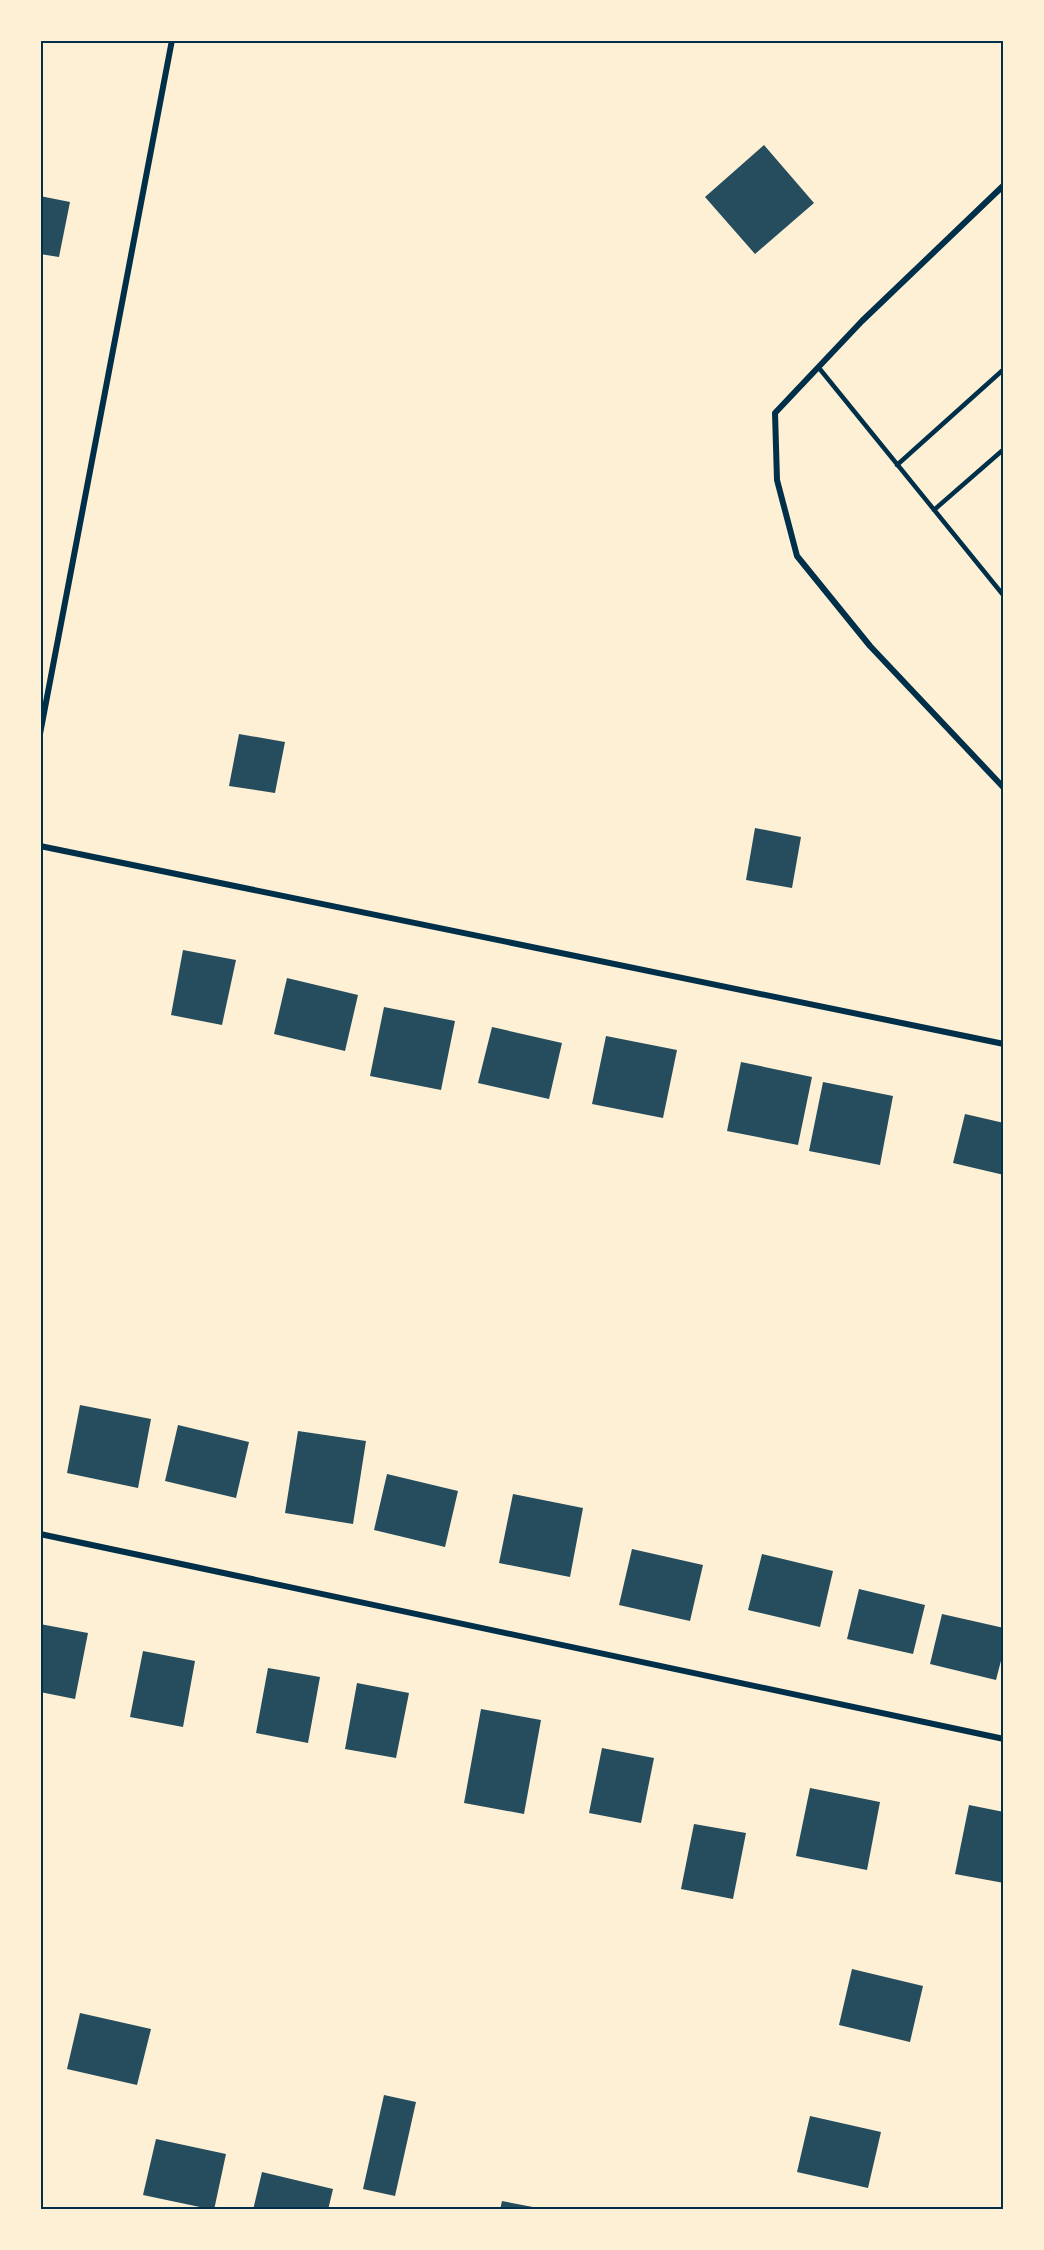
<svg xmlns="http://www.w3.org/2000/svg" width="1044" height="2250" font-family="Mulish,sans-serif">
<rect width="100%" height="100%" fill="#fdf0d5"/>
<path fill="#264d5e" d="M 764,145 L 814,203 L 755,254 L 705,197 Z
M 40,196 L 70,202 L 59,257 L 40,254 Z
M 239,734 L 285,742 L 275,793 L 229,786 Z
M 755,828 L 801,837 L 792,888 L 746,880 Z
M 183,950 L 236,960 L 222,1025 L 171,1015 Z
M 287,978 L 358,995 L 345,1051 L 274,1034 Z
M 384,1007 L 455,1021 L 441,1090 L 370,1076 Z
M 492,1027 L 562,1043 L 549,1099 L 478,1083 Z
M 606,1036 L 677,1050 L 663,1118 L 592,1104 Z
M 741,1062 L 812,1077 L 798,1145 L 727,1131 Z
M 823,1082 L 893,1096 L 880,1165 L 809,1151 Z
M 965,1114 L 1004,1123 L 1004,1175 L 953,1163 Z
M 80,1405 L 151,1419 L 138,1488 L 67,1473 Z
M 178,1425 L 249,1442 L 236,1498 L 165,1481 Z
M 298,1431 L 366,1441 L 353,1524 L 285,1513 Z
M 387,1474 L 458,1491 L 445,1547 L 374,1530 Z
M 513,1494 L 583,1508 L 570,1577 L 499,1563 Z
M 632,1549 L 703,1565 L 690,1621 L 619,1605 Z
M 762,1554 L 833,1571 L 820,1627 L 748,1610 Z
M 859,1589 L 925,1605 L 913,1654 L 847,1639 Z
M 942,1614 L 1004,1628 L 1004,1649 L 996,1680 L 930,1664 Z
M 40,1624 L 88,1633 L 75,1699 L 40,1692 Z
M 143,1651 L 195,1661 L 183,1727 L 130,1717 Z
M 268,1668 L 320,1677 L 308,1743 L 256,1733 Z
M 357,1683 L 409,1693 L 396,1758 L 345,1749 Z
M 481,1709 L 541,1720 L 524,1814 L 464,1803 Z
M 602,1748 L 654,1758 L 641,1823 L 589,1813 Z
M 810,1788 L 880,1802 L 867,1870 L 796,1856 Z
M 969,1805 L 1004,1812 L 1004,1883 L 955,1874 Z
M 694,1824 L 746,1833 L 733,1899 L 681,1889 Z
M 852,1969 L 923,1986 L 910,2042 L 839,2025 Z
M 80,2013 L 151,2029 L 137,2085 L 67,2069 Z
M 384,2095 L 416,2102 L 395,2196 L 363,2189 Z
M 810,2116 L 881,2132 L 868,2188 L 797,2172 Z
M 156,2139 L 226,2154 L 214,2210 L 143,2195 Z
M 262,2172 L 333,2189 L 328,2210 L 253,2210 Z
M 502,2201 L 538,2208 L 538,2210 L 500,2210 Z"/>
<g fill="none" stroke-linecap="round" stroke-linejoin="round">
<path stroke="#003049" stroke-width="4.5" d="M 819,368 L 1004,596
M 897,465 L 1004,369
M 934,510 L 1004,449"/>
<path stroke="#003049" stroke-width="6" d="M 1004,185 L 862,321 L 775,413 L 777,480 L 797,556 L 870,646 L 1004,788
M 40,734 L 172,40
M 40,846 L 1004,1044
M 40,1534 L 1004,1739"/>
</g>
<rect width="1044" height="2250" fill="none" stroke="#fdf0d5" stroke-width="84"/>
<rect x="42" y="42" width="960" height="2166" fill="none" stroke="#003049" stroke-width="2"/>
</svg>
